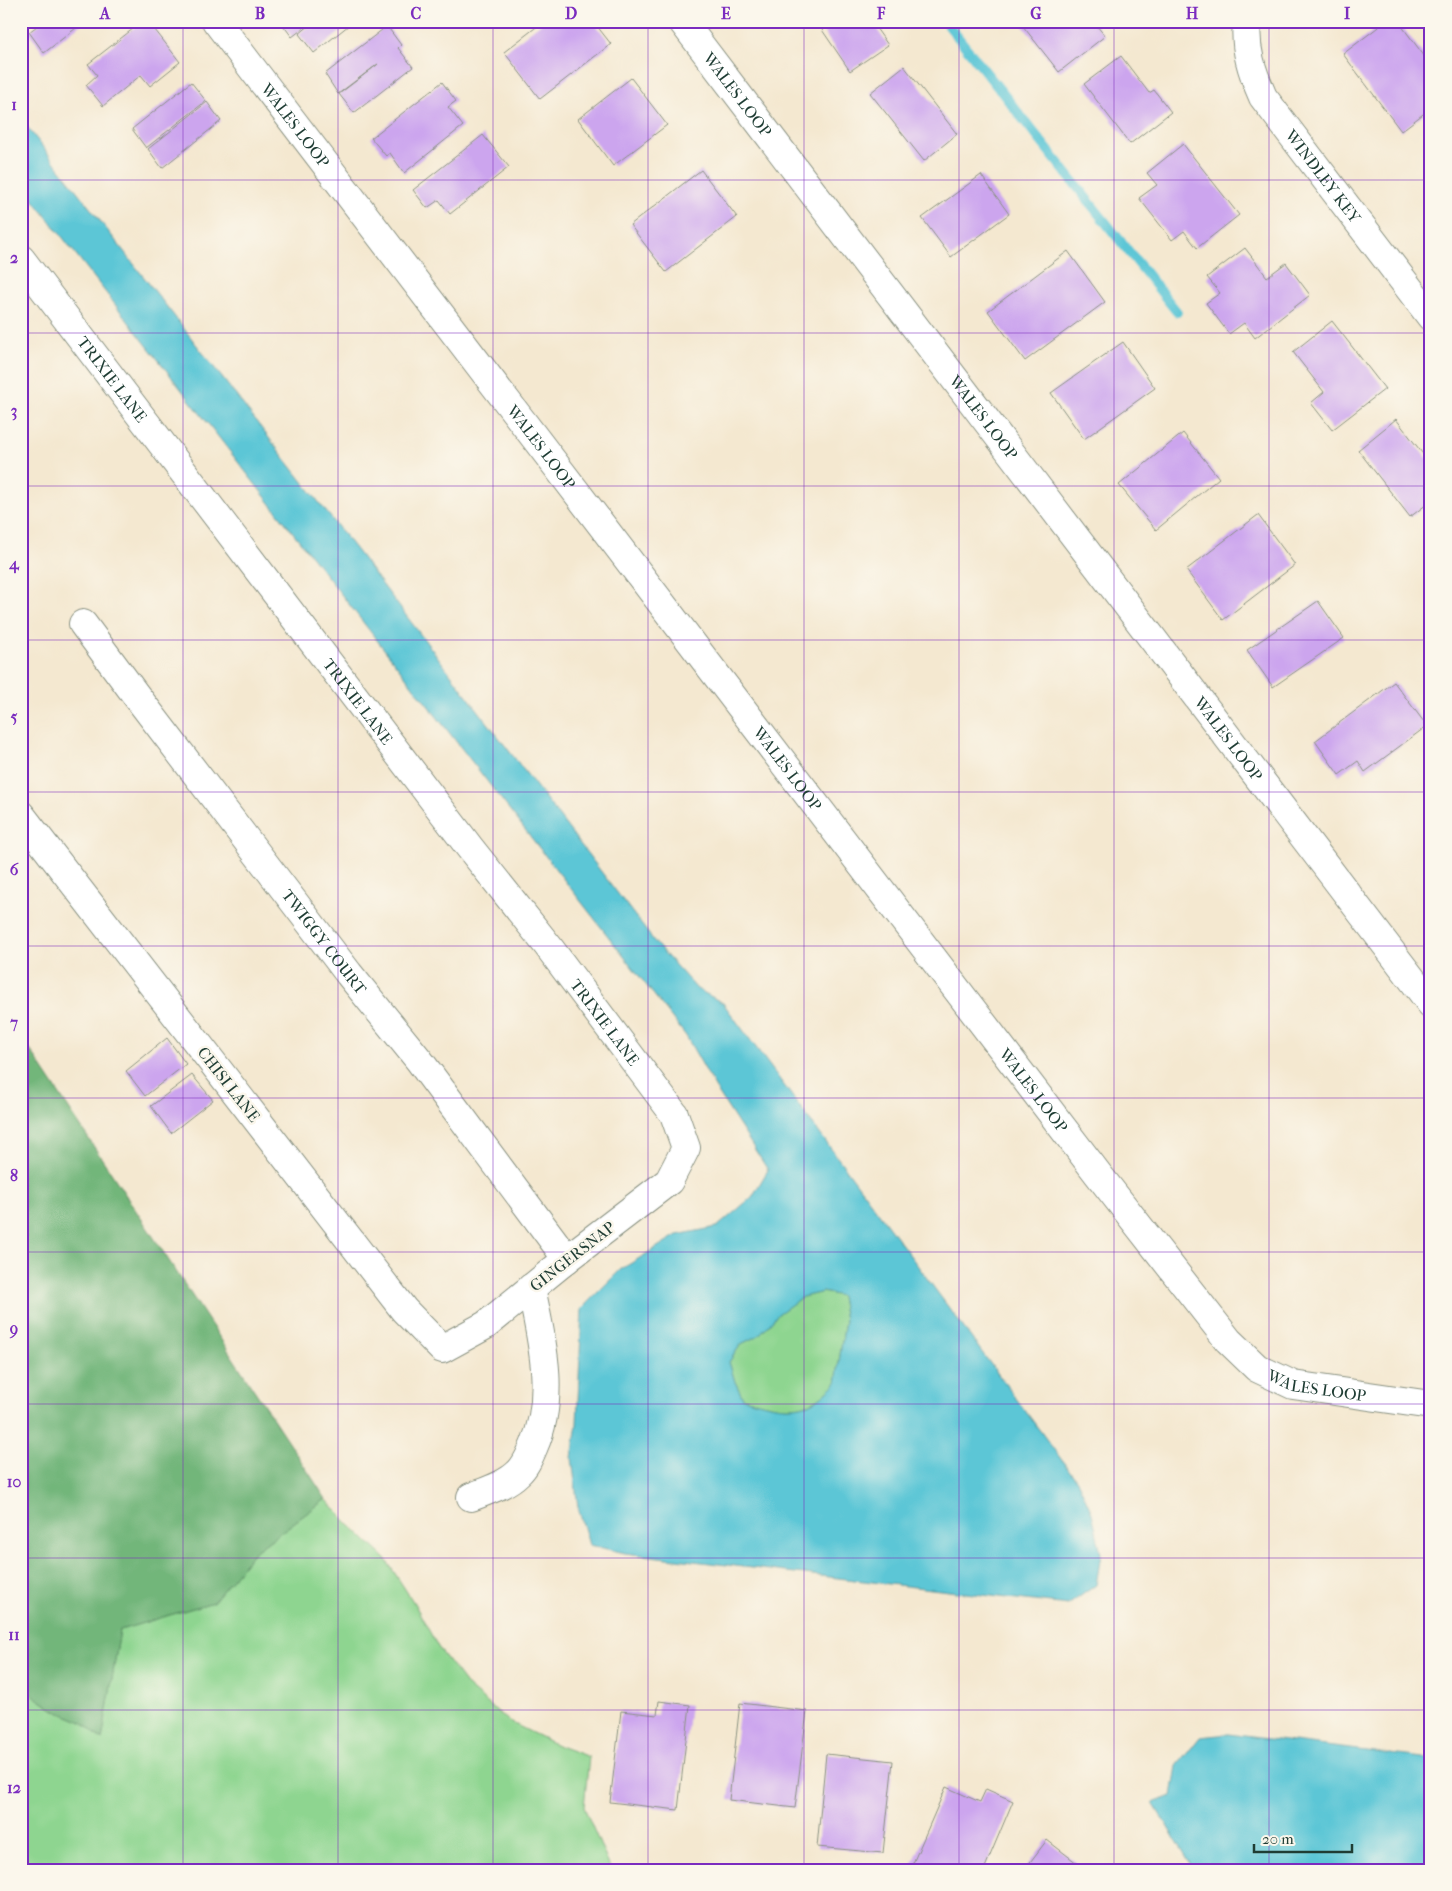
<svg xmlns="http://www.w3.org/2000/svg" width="1452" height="1891" font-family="'IM FELL French Canon',serif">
<rect width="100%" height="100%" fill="#fbf7ec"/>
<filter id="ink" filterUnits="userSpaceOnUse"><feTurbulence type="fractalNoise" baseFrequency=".02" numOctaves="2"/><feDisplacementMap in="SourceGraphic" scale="10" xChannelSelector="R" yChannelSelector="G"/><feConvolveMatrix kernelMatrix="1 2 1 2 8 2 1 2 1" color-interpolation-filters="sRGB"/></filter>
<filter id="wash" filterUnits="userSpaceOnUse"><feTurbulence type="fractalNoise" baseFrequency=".0096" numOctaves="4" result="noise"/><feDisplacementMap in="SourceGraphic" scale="20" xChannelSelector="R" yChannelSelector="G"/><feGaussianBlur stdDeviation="1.12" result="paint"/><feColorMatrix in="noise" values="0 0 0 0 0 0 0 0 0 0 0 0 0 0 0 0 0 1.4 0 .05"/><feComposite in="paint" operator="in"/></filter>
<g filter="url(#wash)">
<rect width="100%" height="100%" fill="#f4e8d0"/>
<path fill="#8ed590" stroke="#568962" d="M 823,1292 L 841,1296 L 845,1320 L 836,1384 C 830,1388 825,1395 818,1399 C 794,1414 769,1405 743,1398 L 735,1382 L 729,1362 L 741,1344 L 759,1335 L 778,1314 L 802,1297 Z
M 326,1499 L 349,1524 L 385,1558 L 414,1603 L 438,1647 L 468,1687 L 510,1722 L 559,1746 L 589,1757 L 584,1807 L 611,1870 L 21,1870 L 21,1679 L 35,1697 L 56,1711 L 82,1722 L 102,1740 L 120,1630 L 213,1602 L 254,1552 Z"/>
<path fill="#72b67a" stroke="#487a57" d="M 21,1036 L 326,1499 L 254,1552 L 213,1602 L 120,1630 L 102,1740 L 82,1722 L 56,1711 L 35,1697 L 21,1679 Z"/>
<path fill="#5bc6d6" stroke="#3d8285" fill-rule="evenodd" d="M 21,119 L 363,559 L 657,945 L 697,989 L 723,1003 L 1078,1482 L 1092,1513 L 1101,1554 L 1096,1585 L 1068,1605 L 625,1553 L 589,1545 L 578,1507 L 572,1458 L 577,1424 L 582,1308 L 620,1270 L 677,1235 L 717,1227 L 752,1197 L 768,1170 L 719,1094 L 686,1036 L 21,184 ZM 823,1292 L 841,1296 L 845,1320 L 836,1384 C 830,1388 824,1395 818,1399 C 794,1414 769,1405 743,1398 L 735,1382 L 729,1362 L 741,1344 L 759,1335 L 778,1314 L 802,1297 Z
M 1228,1734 L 1431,1759 L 1431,1870 L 1194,1870 L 1153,1803 L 1172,1796 L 1177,1766 L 1200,1737 Z"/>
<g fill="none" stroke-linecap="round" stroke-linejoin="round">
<path stroke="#5bc6d6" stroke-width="10" d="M 945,21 L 1177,312"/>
</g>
<g id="blocks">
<path fill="#cca5ee" d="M 40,21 L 85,21 L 44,53 L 29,32 L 41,23 Z
M 143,21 L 148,21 L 180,62 L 150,86 L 141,75 L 103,106 L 86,85 L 97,75 L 88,64 Z
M 280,21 L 313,21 L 292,37 Z
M 315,21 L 354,21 L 314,53 L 299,34 Z
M 544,21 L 593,21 L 611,44 L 540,99 L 504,52 Z
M 816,21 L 871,21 L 888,45 L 850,71 Z
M 1019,21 L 1093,21 L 1105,36 L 1059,72 Z
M 1386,21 L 1398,21 L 1431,65 L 1431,108 L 1401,131 L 1343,54 Z
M 387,26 L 401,45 L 398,48 L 413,67 L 354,113 L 339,94 L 378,64 L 338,94 L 325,74 Z
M 1121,56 L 1149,93 L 1154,90 L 1171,112 L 1130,144 L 1084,84 Z
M 904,66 L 957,134 L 924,161 L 870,93 Z
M 631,78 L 667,125 L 613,166 L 578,119 Z
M 191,82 L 206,101 L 146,148 L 132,129 Z
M 442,82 L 456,101 L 448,107 L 463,126 L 404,173 L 390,153 L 386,156 L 371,138 Z
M 207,102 L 221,121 L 162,168 L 148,149 Z
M 483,135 L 509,167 L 450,214 L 439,200 L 427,208 L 413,190 Z
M 1183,144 L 1239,215 L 1197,248 L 1184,231 L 1172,240 L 1139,198 L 1157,185 L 1147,173 Z
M 701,170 L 737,217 L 666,272 L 630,225 Z
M 981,175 L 1009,214 L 951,257 L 922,218 Z
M 1245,248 L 1267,277 L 1286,263 L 1310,295 L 1255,338 L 1244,323 L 1229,334 L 1206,303 L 1220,293 L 1207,277 Z
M 1068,251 L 1105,302 L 1025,361 L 988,311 Z
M 1332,321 L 1385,389 L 1332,430 L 1311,403 L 1324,392 L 1293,352 Z
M 1123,342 L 1155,388 L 1084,439 L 1051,393 Z
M 1396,419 L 1426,458 L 1431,454 L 1431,501 L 1410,517 L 1358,450 Z
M 1183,433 L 1219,478 L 1156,530 L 1119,485 Z
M 1258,515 L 1295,565 L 1223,620 L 1186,570 Z
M 1318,601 L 1344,638 L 1273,687 L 1247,650 Z
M 1394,682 L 1427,726 L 1365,772 L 1358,761 L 1339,775 L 1315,741 Z
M 167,1038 L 186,1064 L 145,1096 L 126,1071 Z
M 192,1075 L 213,1100 L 171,1133 L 151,1106 Z
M 659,1701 L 690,1705 L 678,1810 L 610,1802 L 621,1711 L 657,1715 Z
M 740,1703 L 807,1711 L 795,1808 L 729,1800 Z
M 826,1754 L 893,1761 L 883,1853 L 817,1847 Z
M 946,1787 L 980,1802 L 986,1789 L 1013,1801 L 984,1870 L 910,1870 Z
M 1047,1840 L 1086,1870 L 1024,1870 Z"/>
</g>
</g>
<g filter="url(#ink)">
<use href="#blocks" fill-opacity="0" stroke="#8a9282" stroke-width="1"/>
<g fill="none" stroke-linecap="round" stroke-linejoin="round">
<g stroke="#8a9282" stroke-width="30">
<g id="minor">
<path id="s1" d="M 216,21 L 1098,1174 L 1228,1340 L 1257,1368 L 1293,1385 L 1431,1405"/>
<path id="s2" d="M 682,21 L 1431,1004"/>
<path id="s3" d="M 1247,21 C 1244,49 1252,72 1263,97 L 1431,317"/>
<path id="s4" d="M 21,259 L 470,848 L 548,946 L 674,1114 L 686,1148 L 669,1181 L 567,1259 L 486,1325 L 442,1349 L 404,1310 L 21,815"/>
<path id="s5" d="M 83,624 L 135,694 L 349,974 L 419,1060 L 567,1259"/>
<path d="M 471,1497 C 486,1491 506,1485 518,1473 C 526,1466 530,1455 534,1446 C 556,1396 542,1340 531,1288"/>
</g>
</g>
<use href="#minor" stroke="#fff" stroke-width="28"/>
</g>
</g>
<path fill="none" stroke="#7b2cbf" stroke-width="1" stroke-opacity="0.55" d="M 183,21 L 183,1870M 338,21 L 338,1870M 493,21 L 493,1870M 648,21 L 648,1870M 804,21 L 804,1870M 959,21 L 959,1870M 1114,21 L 1114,1870M 1269,21 L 1269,1870M 21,180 L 1431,180M 21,333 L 1431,333M 21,486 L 1431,486M 21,640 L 1431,640M 21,792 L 1431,792M 21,946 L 1431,946M 21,1098 L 1431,1098M 21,1252 L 1431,1252M 21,1404 L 1431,1404M 21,1558 L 1431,1558M 21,1710 L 1431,1710"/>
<g text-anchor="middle" stroke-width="5" stroke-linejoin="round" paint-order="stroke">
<g font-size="16" fill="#1f3d34" stroke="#fbf7ec">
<text dy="6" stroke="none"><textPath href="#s2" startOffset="92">WALES LOOP</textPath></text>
<text dy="6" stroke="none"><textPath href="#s1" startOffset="131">WALES LOOP</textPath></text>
<text dy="6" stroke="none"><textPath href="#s3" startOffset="178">WINDLEY KEY</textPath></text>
<text dy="6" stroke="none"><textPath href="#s4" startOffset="151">TRIXIE LANE</textPath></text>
<text dy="6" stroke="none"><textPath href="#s2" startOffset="498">WALES LOOP</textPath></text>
<text dy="6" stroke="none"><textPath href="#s1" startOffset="536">WALES LOOP</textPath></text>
<text dy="6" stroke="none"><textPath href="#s4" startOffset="556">TRIXIE LANE</textPath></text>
<text dy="6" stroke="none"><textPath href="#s2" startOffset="902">WALES LOOP</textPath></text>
<text dy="6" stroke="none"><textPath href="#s1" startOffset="941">WALES LOOP</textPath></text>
<text dy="6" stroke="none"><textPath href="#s5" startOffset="399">TWIGGY COURT</textPath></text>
<text dy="6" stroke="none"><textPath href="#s4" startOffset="961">TRIXIE LANE</textPath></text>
<text transform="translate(229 1084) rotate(52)" y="6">CHISI LANE</text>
<text dy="6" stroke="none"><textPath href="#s1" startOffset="1346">WALES LOOP</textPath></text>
<text transform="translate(572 1256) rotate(-38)" y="6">GINGERSNAP</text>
<text dy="6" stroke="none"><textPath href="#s1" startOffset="1766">WALES LOOP</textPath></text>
</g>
</g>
<rect width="1452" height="1891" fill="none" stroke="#fbf7ec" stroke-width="55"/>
<path d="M1254 1844v8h98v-8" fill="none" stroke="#1f3d34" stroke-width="2.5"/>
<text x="1262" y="1844" font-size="15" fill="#1f3d34" stroke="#fbf7ec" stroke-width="4" paint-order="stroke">20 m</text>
<rect x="28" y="28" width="1396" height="1836" fill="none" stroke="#7b2cbf" stroke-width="2"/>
<g font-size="16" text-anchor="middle" font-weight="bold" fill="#7b2cbf">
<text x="105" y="19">A</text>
<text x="260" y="19">B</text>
<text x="416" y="19">C</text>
<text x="571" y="19">D</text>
<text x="726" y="19">E</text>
<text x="881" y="19">F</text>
<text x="1036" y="19">G</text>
<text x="1192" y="19">H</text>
<text x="1347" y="19">I</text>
<text x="14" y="110">1</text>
<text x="14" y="263">2</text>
<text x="14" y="416">3</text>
<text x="14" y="569">4</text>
<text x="14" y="722">5</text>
<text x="14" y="875">6</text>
<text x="14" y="1028">7</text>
<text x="14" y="1181">8</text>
<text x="14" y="1334">9</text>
<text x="14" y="1487">10</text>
<text x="14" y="1640">11</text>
<text x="14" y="1793">12</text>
</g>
</svg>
